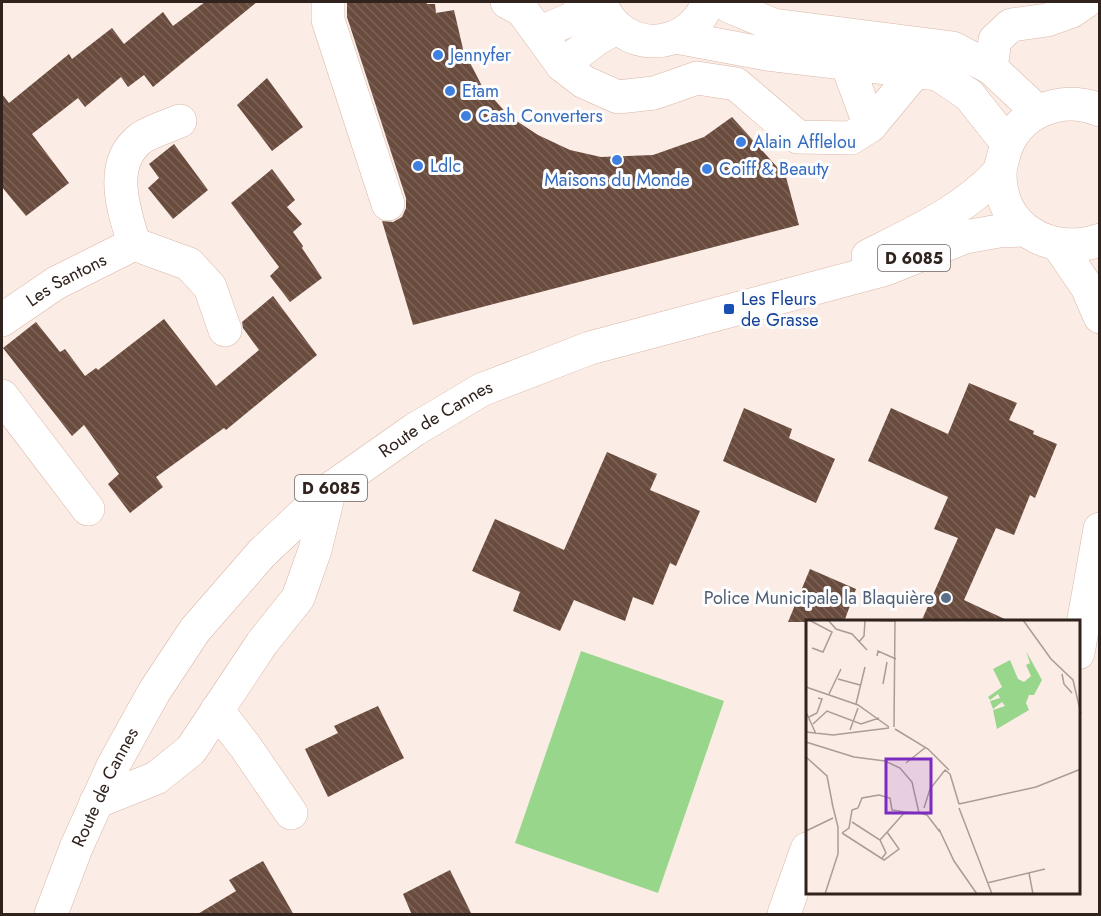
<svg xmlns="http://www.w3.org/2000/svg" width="1101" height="916" font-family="Jost,sans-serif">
<defs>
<pattern id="building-back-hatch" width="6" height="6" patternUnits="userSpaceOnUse" patternTransform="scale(1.5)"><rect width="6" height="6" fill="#694c3e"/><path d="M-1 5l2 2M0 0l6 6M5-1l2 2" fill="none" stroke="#7b6357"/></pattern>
</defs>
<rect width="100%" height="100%" fill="#fbece6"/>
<path fill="#98d78b" d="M 581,651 L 724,701 L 658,893 L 515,843 Z"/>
<path fill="url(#building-back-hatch)" d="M 205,2 L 257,2 L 153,87 L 144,75 L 128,87 L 121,77 L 85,107 L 78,98 L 32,134 L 69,183 L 26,216 L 2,187 L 2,94 L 9,103 L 69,54 L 72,59 L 112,28 L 124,44 L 163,12 L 173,26 Z
M 347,2 L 427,2 L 427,4 L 435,4 L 436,13 L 454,10 L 463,49 L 482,86 L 509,116 L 538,135 L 570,150 L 601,157 L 653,155 L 704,137 L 732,117 L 786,177 L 799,225 L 413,325 L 382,221 L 393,222 L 402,217 L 406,208 L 406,198 L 347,17 Z
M 267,78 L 303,127 L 272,151 L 237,105 Z
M 174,144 L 208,190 L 173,219 L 148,188 L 159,178 L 149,164 Z
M 272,169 L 295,200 L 287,207 L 302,224 L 293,232 L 303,246 L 302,248 L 322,278 L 290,302 L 270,276 L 279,267 L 231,203 Z
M 273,296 L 317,355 L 226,430 L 224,428 L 156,477 L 163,487 L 130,513 L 108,484 L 119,474 L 84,425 L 72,436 L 3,348 L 36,322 L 60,352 L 65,349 L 85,376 L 96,368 L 98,370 L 164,319 L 216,386 L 259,350 L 243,328 L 242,322 Z
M 969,383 L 1017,403 L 1009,420 L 1034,431 L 1033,434 L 1057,444 L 1035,498 L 1030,495 L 1014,535 L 996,528 L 964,600 L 1011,622 L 921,622 L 958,538 L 934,529 L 948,497 L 868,461 L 891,408 L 948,434 Z
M 744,408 L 792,429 L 789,438 L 835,459 L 816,503 L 723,461 Z
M 607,452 L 657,474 L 650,490 L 700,511 L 676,566 L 670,563 L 653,605 L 633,597 L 625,621 L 574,600 L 560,631 L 513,611 L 520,592 L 472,571 L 495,519 L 564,550 Z
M 810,569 L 856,589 L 844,622 L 788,622 Z
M 378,706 L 404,758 L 328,797 L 305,749 L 338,733 L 334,726 Z
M 263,861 L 294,915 L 196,915 L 236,891 L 229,880 Z
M 450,870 L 472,915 L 412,915 L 403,894 Z"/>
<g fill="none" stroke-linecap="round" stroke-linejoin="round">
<g stroke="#dab7a7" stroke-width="34">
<g id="minor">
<path d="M 328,2 L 328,20 L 388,204"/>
<path d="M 507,2 L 522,10 L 562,65 L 584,82 L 618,97 L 654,93 L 697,78 L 736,84 L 798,137 L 851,138 L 870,126 L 915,72"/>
<path d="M 600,2 C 604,11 609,21 618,28 C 649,54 695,39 708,2"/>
<path d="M 725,2 L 729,6 L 773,25 L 953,48 L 991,68 L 1037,111"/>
<path d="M 539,33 L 569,20 L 596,2"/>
<path d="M 676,37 L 767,54 L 938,74 L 969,95 L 1007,143"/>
<path d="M 847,64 L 870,126"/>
<path d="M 562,65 L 598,38 L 616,28"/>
<path d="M 991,68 L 995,40 L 1011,25 L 1047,20 L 1072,11 L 1085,2"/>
<path d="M 134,244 L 189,264 L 210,287 L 225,330"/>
<path d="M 1059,246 L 1087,287 L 1100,317"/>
<path id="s1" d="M 2,320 L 56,283 L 134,244 C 124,210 107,164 141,138 C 152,131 168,126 180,121"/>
<path d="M 2,396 L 88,509"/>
<path d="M 1078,653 L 1100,529"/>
<path d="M 217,710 L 245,746 L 291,813"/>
<path d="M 96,802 L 156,778 L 191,750 L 262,643 L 298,598 L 315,550 L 330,489"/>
<path d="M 784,914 L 807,849"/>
</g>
</g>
<g stroke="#dab7a7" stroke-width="34">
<g id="major">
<path d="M 1100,110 C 1061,94 1016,112 1004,154 C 1003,160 1000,166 1000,172 C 999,228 1050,257 1100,240"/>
<path d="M 868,256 C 914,233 965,210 1000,171"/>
<path id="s2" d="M 51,914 L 76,848 L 113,766 L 154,692 L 195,630 L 262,553 L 330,489 L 414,430 L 481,390 L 590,348 L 886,269 L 965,237 L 999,231 L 1025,230"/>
</g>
</g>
<use href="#minor" stroke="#fff" stroke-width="33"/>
<use href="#major" stroke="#fff" stroke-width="33"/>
</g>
<g fill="#3f7fe0" stroke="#fdfdfd" stroke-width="2">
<circle cx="438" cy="55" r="6"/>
<circle cx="450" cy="91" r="6"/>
<circle cx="466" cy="116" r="6"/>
<circle cx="741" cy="142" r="6"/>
<circle cx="617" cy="160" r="6"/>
<circle cx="418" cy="166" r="6"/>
<circle cx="707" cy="169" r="6"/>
</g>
<rect fill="#1a4fb4" stroke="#fdfdfd" stroke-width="2" x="723" y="303" width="12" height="12" rx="3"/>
<circle fill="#5c6f8a" stroke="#fdfdfd" stroke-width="2" cx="946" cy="598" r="6"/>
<g text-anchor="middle" stroke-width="6" stroke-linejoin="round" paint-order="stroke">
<g fill="#fdfdfd" stroke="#6e6460" stroke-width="1.5">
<rect x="878" y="245" width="72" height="26" rx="4.5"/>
<rect x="295" y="475" width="72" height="26" rx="4.5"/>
</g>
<g font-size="16" font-weight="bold" fill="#30231d">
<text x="914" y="264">D 6085</text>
<text x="331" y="494">D 6085</text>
</g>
<g font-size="18" fill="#366cbe" stroke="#fdfdfd" text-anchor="start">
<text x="450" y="61">Jennyfer</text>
<text x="462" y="97">Etam</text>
<text x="478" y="122">Cash Converters</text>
<text x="753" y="148">Alain Afflelou</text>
<text x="430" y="172">Ldlc</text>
<text x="719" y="175">Coiff &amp; Beauty</text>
<text x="617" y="186" text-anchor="middle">Maisons du Monde</text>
</g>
<g font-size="18" fill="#30231d" stroke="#fdfdfd">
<text dy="6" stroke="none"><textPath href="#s1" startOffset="76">Les Santons</textPath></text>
<text dy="6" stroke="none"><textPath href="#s2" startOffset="642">Route de Cannes</textPath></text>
<text dy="6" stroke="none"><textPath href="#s2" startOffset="138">Route de Cannes</textPath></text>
</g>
<g font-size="18" fill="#164399" stroke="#fdfdfd" text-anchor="start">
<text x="741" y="305">Les Fleurs<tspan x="741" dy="21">de Grasse</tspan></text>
</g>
<g font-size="18" fill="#4e5e75" stroke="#fdfdfd" text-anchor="end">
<text x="934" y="604">Police Municipale la Blaquière</text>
</g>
</g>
<g transform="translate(806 620)">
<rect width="274" height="274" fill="#fbece6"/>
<path d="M 220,31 L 236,60 L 228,75 L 223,75 L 220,83 L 223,90 L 191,109 L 187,90 L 199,86 L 196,82 L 187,89 L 184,81 L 194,78 L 192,74 L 184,80 L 182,77 L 196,67 L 187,49 L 204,40 L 212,59 L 218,62 L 225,56 L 220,45 L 224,43 Z" fill="#98d78b"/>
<path fill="none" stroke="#aa9c96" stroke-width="1.5" d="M 3,0 L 26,12 L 17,32 L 6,28M 22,0 L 30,9 L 46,14 L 61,30M 53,0 L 89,1M 217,0 L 245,39 L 267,60 L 275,94M 53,22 L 58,16 L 59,1M 71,36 L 72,31 L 90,39M 256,54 L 258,64 L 266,73M 32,59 L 54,65M 77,64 L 81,42M 0,67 L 52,85 L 83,107M 23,74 L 35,49M 50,84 L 59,47M 0,92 L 10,114M 3,97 L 11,93 L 16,79 L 12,78M 7,104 L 21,91 L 55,104 L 73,98M 88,107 L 89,0M 89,109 L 122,129 L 143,150M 44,110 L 52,88M 0,112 L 27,115 L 83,108M 0,122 L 48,137 L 79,141 L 94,148 L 106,162 L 113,193 L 121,195 L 134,212M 0,137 L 21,156 L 27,187M 100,143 L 120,127M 144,154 L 153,184M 153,184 L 230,167 L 275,149M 118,188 L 124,169 L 139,150 L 144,154M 153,188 L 186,274M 46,202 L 74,220 L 80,233 L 76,238M 133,209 L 148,241 L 171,274M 0,211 L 27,198M 36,213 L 43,208 L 46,190 L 52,188 L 56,178 L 73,175 L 84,178 L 86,190 L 99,192M 36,213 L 78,240 L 93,229 L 81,212M 74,220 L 99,192 L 113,193M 223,253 L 227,274M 181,263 L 239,249M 19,274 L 32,234 L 32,207 L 26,183"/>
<path fill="#7b2cbf" fill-opacity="0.15" stroke="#7b2cbf" stroke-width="3" d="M 80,139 L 125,139 L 125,193 L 80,193 Z"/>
<rect width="274" height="274" fill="none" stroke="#30231d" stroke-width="3"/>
</g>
<rect width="1101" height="916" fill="none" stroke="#30231d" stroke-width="6"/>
</svg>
